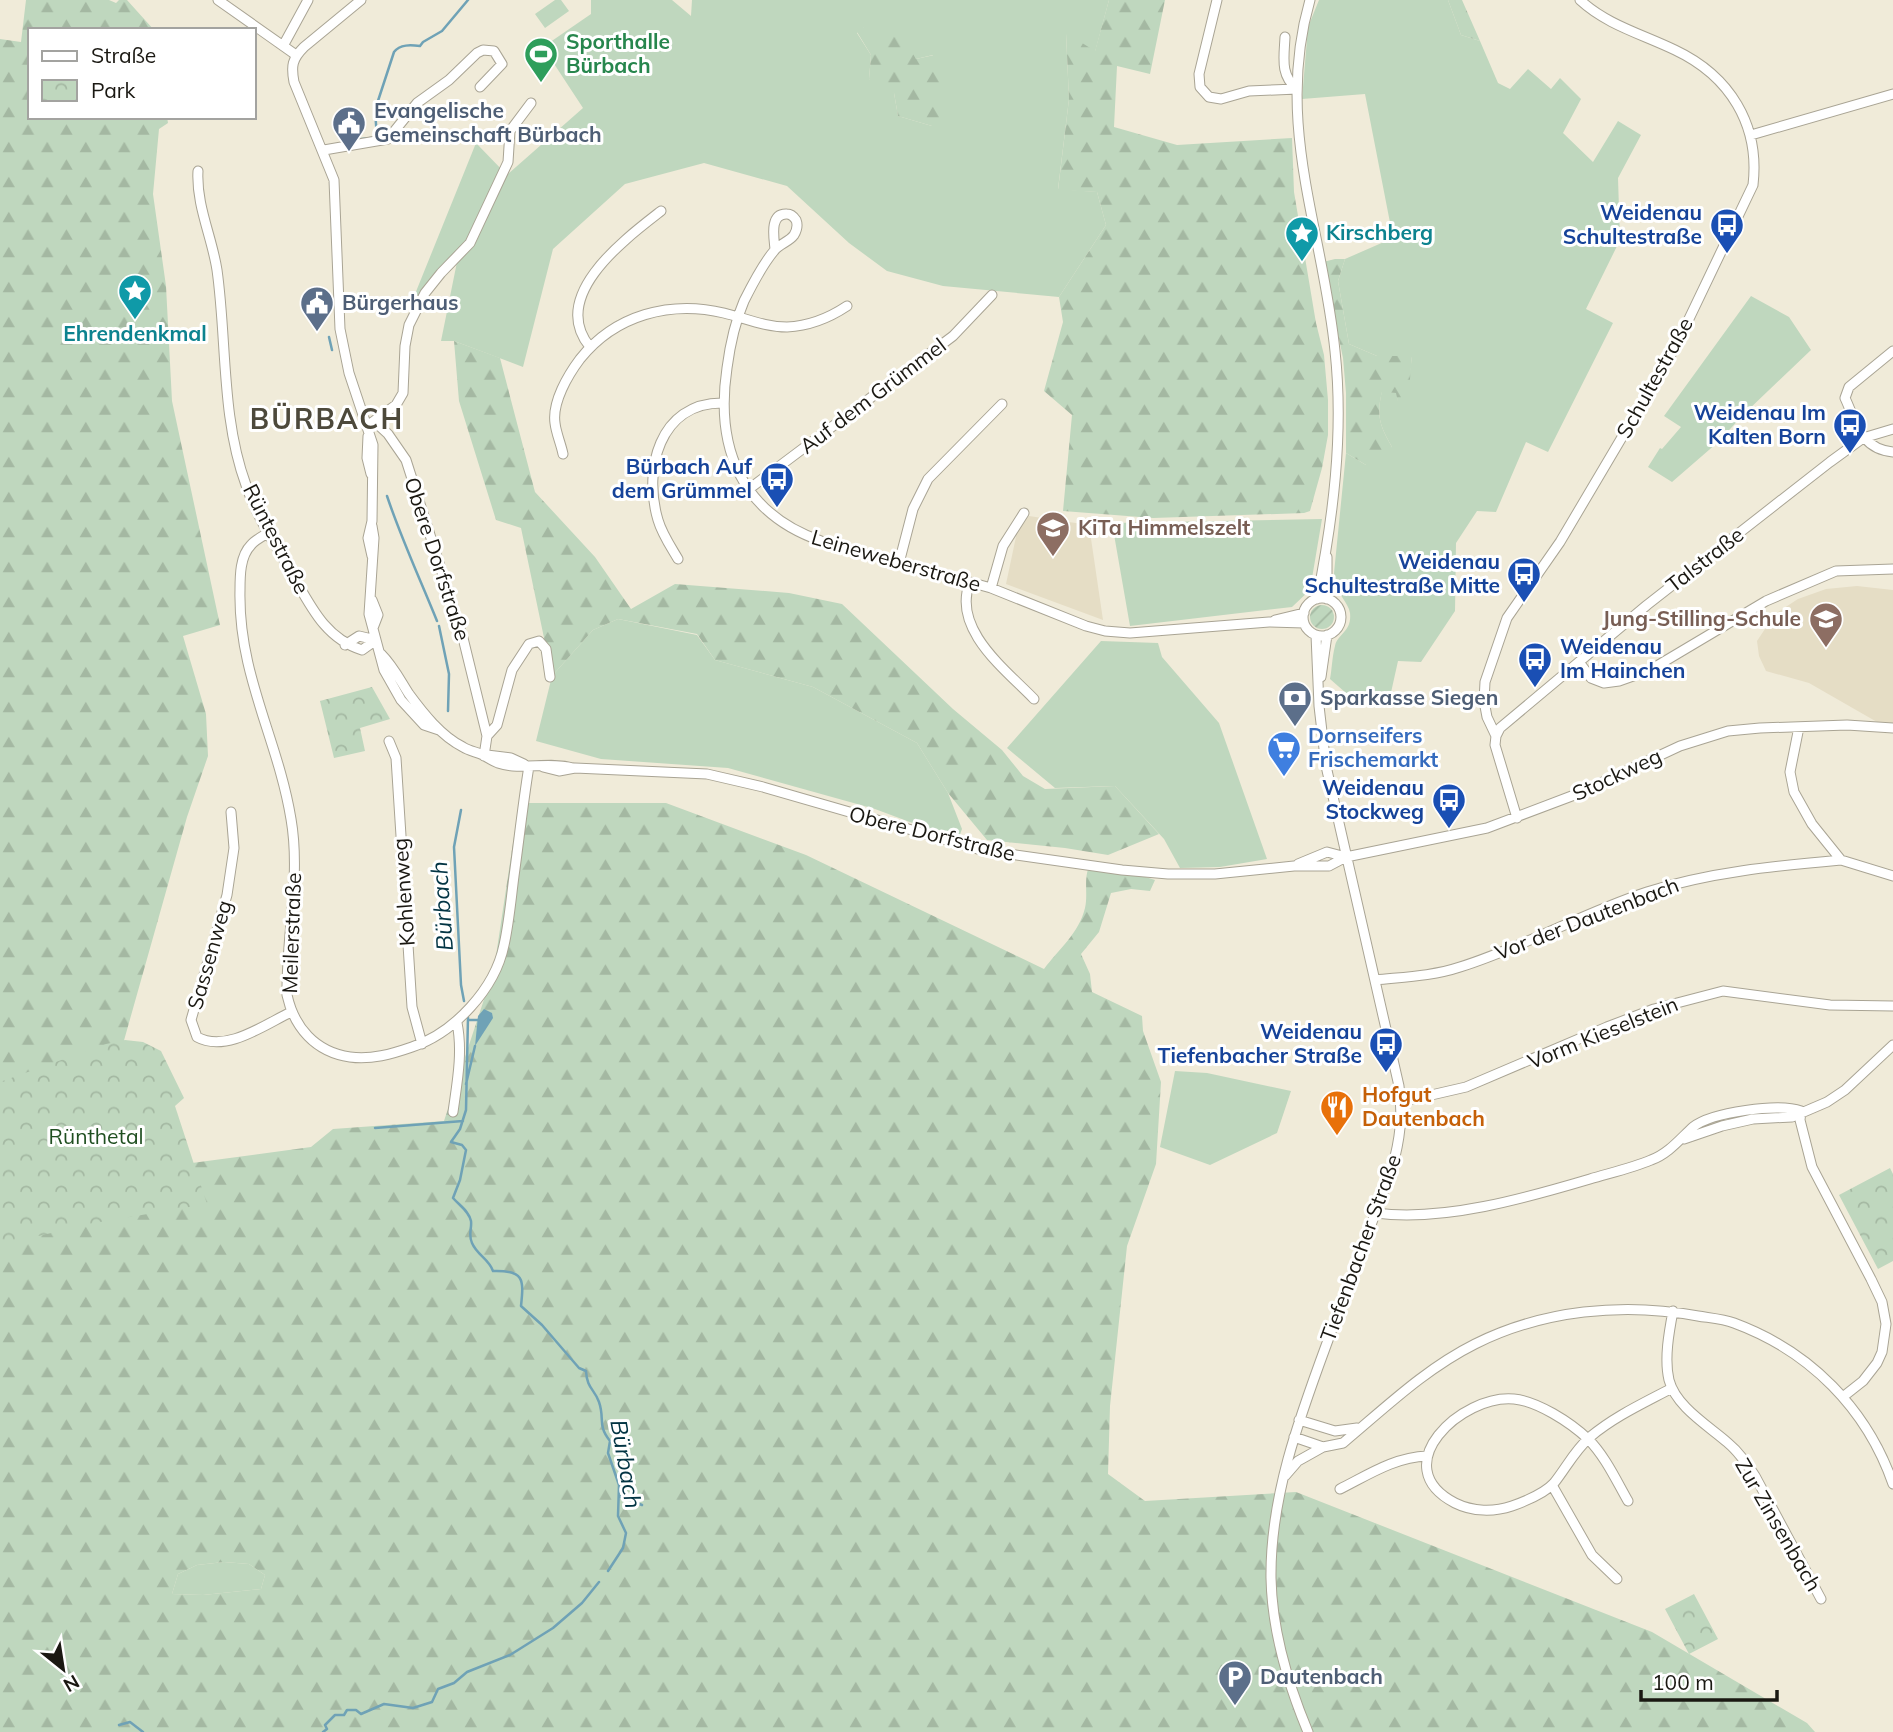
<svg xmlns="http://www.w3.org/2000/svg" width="1893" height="1732" font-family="Mulish,sans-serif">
<defs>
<pattern id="forest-firs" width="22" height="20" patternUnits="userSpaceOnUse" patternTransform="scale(1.75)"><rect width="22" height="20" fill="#bfd7be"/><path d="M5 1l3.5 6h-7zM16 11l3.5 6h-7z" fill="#a4b8a2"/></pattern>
<pattern id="park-crowns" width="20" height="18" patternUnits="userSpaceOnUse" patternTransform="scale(1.75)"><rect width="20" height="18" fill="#bfd7be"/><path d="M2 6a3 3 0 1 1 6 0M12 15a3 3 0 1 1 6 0" fill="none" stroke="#a4b8a2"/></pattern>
<pattern id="garden-furrows" width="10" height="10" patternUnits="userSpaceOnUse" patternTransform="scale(1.75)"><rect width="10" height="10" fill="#bfd7be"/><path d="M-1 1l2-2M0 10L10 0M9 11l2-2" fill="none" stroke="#a4b8a2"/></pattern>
</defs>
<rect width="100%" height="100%" fill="#f0ebd9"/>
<path fill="#e5ddc5" d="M 1029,516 L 1089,525 L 1103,620 L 1006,584 L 1017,532 Z
M 1857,586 L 1893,590 L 1893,723 L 1877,722 L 1809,683 L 1766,671 L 1759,656 L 1757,641 L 1775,614 L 1798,599 L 1826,589 Z"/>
<path fill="#bfd7be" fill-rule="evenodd" d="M 555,0 L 561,0 L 569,11 L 545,28 L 535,14 Z
M 591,0 L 672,0 L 691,16 L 692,0 L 1109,0 L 1095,52 L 1066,34 L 1069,99 L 1058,189 L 1097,192 L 1106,225 L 1059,297 L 943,286 L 887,271 L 849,243 L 787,186 L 704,163 L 625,184 L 553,249 L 523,367 L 454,341 L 441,341 L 457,262 L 413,299 L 476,143 L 507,175 L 583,108 L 543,47 L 591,14 ZM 863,27 L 866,36 L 916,59 L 933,55 L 932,126 L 898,116 L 894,93 L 869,79 L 871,55 L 857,33 Z
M 1319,0 L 1448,0 L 1461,35 L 1480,41 L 1498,83 L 1510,89 L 1528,69 L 1551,89 L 1560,78 L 1581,99 L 1563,133 L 1593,162 L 1618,121 L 1641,135 L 1618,178 L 1620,240 L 1586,309 L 1613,323 L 1548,452 L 1526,442 L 1496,512 L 1477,511 L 1456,543 L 1455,611 L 1421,662 L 1398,661 L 1388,706 L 1346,693 L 1330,679 C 1332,669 1332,657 1335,646 C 1338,633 1352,632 1350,613 C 1348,602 1338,595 1336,584 L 1333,583 L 1346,453 L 1366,465 L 1392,447 C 1380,426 1376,416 1382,391 L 1397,393 L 1398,401 L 1410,371 L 1412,357 L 1377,356 L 1349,344 L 1338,281 L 1345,259 L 1393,238 L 1365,94 L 1302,99 L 1308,27 Z
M 1751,296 L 1789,317 L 1811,350 L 1745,413 L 1717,443 L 1672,482 L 1648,467 L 1660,448 L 1662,449 L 1681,427 L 1664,416 Z
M 1322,519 L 1310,590 L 1292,607 L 1130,626 L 1112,523 Z
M 618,619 L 697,635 L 715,660 L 813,687 L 917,743 L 948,793 L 962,829 L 958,840 L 875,809 L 728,768 L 601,759 L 536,741 L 552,676 L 593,630 Z
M 1101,641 L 1158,643 L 1162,657 L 1219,723 L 1267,859 L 1220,867 L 1180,868 L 1164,839 L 1115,786 L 1055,788 L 1007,748 Z
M 1175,1071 L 1207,1073 L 1291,1091 L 1277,1133 L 1210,1165 L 1160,1147 Z
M 224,1562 L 249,1564 L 265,1575 L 261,1589 L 203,1595 L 172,1594 L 178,1574 L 197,1565 Z"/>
<path fill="url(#forest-firs)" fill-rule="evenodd" d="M 26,0 L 109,0 L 116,3 L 119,0 L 127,0 L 154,30 L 30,30 L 30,117 L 167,117 L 168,123 L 159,129 L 153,194 L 166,286 L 172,401 L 220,625 L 183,636 L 206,714 L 208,756 L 187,817 L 123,1044 L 0,1118 L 0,39 L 21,42 Z
M 1109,0 L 1165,0 L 1150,74 L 1117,66 L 1114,127 L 1177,145 L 1292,138 L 1294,192 L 1316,323 L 1324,355 L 1328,400 L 1328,435 L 1322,468 L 1310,511 L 1304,513 L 1153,518 L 1063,511 L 1072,415 L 1044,391 L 1063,322 L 1059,297 L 1106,225 L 1097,192 L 1058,190 L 1069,99 L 1066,33 L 1095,51 Z
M 1448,0 L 1462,0 L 1480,41 L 1461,35 Z
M 863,26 L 867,35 L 899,28 L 916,59 L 934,55 L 941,59 C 948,83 945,99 940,123 L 932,126 L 898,116 L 894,93 L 879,92 L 869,79 L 871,55 L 857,32 Z
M 1335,259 L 1345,259 L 1338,281 L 1349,344 L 1377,356 L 1412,356 L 1409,390 L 1398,402 L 1396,393 L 1382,392 C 1376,416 1380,426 1392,447 L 1389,461 L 1380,468 L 1366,465 L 1346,453 L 1346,393 L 1343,358 L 1323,262 Z
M 454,341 L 500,358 L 535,492 L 595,557 L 631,609 L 675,584 L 789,593 L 842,604 L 953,709 L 1002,750 L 1023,776 L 1045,789 L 1115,786 L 1159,834 L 1108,855 L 1065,848 L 987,840 L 948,793 L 917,743 L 813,687 L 715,660 L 697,634 L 618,619 L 593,630 L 552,676 L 521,528 L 496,520 L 459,401 Z
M 519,803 L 666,803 L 806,855 L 1044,969 C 1059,949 1079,933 1085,908 C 1088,895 1084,882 1088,869 L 1133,873 L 1155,880 L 1150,891 L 1131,889 L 1111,893 L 1099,932 L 1081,954 L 1090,974 L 1092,992 L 1142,1016 L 1143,1031 L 1161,1082 L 1156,1164 L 1127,1246 L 1110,1406 L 1108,1474 L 1145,1501 L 1296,1492 L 1652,1632 L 1807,1723 L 1815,1732 L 0,1732 L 0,1210 L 192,1163 L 311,1147 L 333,1129 L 444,1121 L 494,969 ZM 224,1562 L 249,1564 L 265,1575 L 261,1589 L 203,1595 L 172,1594 L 178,1574 L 197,1565 Z"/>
<path fill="url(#park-crowns)" d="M 372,687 L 390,719 L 360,728 L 365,751 L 334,758 L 320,701 Z
M 125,1040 L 143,1042 L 161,1051 L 184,1098 L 175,1106 L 207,1204 L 94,1223 L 0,1245 L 0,1082 L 106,1044 Z
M 1890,1168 L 1893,1174 L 1893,1261 L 1878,1269 L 1839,1195 Z
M 1694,1594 L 1718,1639 L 1689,1654 L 1665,1609 Z"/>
<path fill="url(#garden-furrows)" d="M1310 617a12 12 0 1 1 24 0a12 12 0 1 1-24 0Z"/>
<path fill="#6fa2b6" d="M 484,1009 L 492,1013 L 493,1018 L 475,1046 L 478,1016 Z"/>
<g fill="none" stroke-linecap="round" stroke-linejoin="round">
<path stroke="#6fa2b6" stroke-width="2.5" d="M 377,138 L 375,110 L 394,52 C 400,44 411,45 420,46 L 423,42 L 442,31 L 468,0
M 343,141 L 371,138
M 329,337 L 332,350
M 387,496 C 401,538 420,579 437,621
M 439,626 L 449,674 L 448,711
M 461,810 L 454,847 L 461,985 L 464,1001
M 468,1017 L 466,1110 L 460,1129 L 451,1142 L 462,1145 L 466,1150 L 460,1180 L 453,1198 C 459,1205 469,1211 471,1221 C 472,1229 468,1235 472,1243 C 477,1255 489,1259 493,1271 C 524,1270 524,1279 521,1306 L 542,1325 L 579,1368 L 586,1371 C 587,1389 594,1388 599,1402 C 605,1419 597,1425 610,1441 L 608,1453 L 619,1485 L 618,1516 L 626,1533 L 623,1548 L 608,1571
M 468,1020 L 478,1020
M 466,1084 L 475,1046
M 375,1128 L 463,1121
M 619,1496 L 642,1505
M 119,1725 L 130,1722 L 143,1732
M 323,1732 L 327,1729 L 325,1725 L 335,1715 L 344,1715 L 347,1710 L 356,1710 L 361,1714 L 384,1704 L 413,1708 L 432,1702 L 438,1689 L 454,1683 L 467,1672 L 510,1655 L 553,1628 L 582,1603 L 599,1582"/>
<g stroke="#a9a494" stroke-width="11">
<path id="minor" d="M 218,0 L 296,55
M 361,0 L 304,47 C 292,59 291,66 294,82 L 334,180 L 340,329 L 349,373 L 373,445 L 372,521 L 368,538 L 372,556
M 1217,0 L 1199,74 L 1200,87 L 1209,97 L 1221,99 L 1249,91 L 1297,89
M 1310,0 C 1274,124 1323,230 1335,351 C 1344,434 1333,519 1317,599
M 1285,37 C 1284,58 1280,75 1297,89
M 283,46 L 308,0
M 1751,135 L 1893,94
M 324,150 L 388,139 L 417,103 L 449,80 L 477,53 L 483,50 L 494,51 L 502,64 L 480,87
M 198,171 C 196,205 212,237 217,270 C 227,341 221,417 246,485 C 257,518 278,549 295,579 C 312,609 327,639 362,650 L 376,640
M 775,249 C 774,238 769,213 787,214 C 791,214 794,217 796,220 C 798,225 797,230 794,235 C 789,242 779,244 774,251 C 762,265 752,285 744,301 C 735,322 730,345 727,368 C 715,448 741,513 821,541 L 991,588 L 1086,626 L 1105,631 L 1130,633 L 1269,622 L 1304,623
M 590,347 C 548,296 625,239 661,211
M 1893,351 L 1849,387 L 1845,398 C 1857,424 1861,449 1893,452
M 374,421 L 396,405 L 403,393 L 405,346 L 409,325 L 425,293 L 441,273 L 470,243 L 508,162 L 510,131 L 531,103
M 371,423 L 374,421 L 388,434 L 406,460 L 463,638 L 487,736 L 484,756
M 368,436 L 367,458 L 371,474
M 563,454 C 561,444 556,433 555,423 C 552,402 568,375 580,359 C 615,315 670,300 724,313 C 745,318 765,327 787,327 C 809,326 829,318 847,306
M 749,489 L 953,336 L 992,295
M 372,526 L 374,538 L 369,614 L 384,670 L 401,700 L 424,725 L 439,730
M 268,533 C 263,536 255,540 251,545 C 240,556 240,576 240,590 C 238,675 278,739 291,819 C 301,877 286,936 287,995 C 294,1027 315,1052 350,1057 C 371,1060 392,1054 412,1047 C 454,1033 495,989 504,945 C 509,923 511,899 514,876 C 519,840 523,803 529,766
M 1327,557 L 1327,599
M 678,559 C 671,547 662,534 658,520 C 643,470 659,403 722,403
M 899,563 L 913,509 L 928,479 L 1002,404
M 970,582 C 951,629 1006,670 1034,699
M 991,588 L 1003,546 L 1024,513
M1303 617a19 19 0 1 1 38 0a19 19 0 1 1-38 0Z
M 372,600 L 378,615 L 373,628
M 1275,620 L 1304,613
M 345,645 L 359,636 L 376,640
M 381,654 C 393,666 400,680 409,694 C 423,713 441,736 463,747 C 469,751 477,752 483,755 C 488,758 493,761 498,763 C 522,771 548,761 573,768
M 1579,662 L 1591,678 L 1604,683 L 1619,681 L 1650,670 L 1766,601 L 1836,571 L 1893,569
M 1321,677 L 1327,635
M 1799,727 L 1790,772 L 1794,792 L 1812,824 L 1841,860 L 1893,876
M 487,736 L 497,725 L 512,670 L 529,644 L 539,641 L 546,649 L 550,677
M 1496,736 L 1500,728 L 1647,605 L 1830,462 L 1863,438 L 1893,429
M 389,741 L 396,758 L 412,1007 L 422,1044
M 487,755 L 511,758 L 524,764
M 543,767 L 559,771 L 575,768 L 707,774 L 763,787 L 981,850 L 1122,870 L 1168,874 L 1215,874 L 1294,866 L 1329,866 L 1346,857 L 1487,828 L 1577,794 L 1680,746 L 1728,731 L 1760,728 L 1847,725 L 1893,728
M 231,812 L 234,848 L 227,895 L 191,1020 L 197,1037 C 226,1053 264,1025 291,1012
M 1517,818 L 1495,745 L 1496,736 L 1487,717 L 1484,701 L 1485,682 L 1507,618 L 1560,542 L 1676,346 L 1753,185 C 1760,125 1730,76 1675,50 C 1642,34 1607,25 1580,0
M 1298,864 L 1327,852 L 1346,857
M 1376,980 C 1404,977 1433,976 1460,967 C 1524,947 1583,913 1647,892 C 1710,872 1775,866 1841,860
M 1401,1102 L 1466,1087 L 1607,1027 L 1654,1009 L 1723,991 L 1830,1005 L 1893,1006
M 1801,1111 L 1800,1120 L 1812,1167 L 1871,1279 L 1882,1302 L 1886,1324 L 1882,1352 L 1877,1363 L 1863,1381 L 1844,1396
M 453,1112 C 457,1083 463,1052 457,1023
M 1684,1139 L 1722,1126 L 1753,1119 L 1792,1117 L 1827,1102 L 1845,1090 L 1893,1045
M 1376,1213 C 1443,1222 1526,1198 1590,1179 C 1610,1173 1632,1168 1651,1160 C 1668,1154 1680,1139 1693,1127 C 1712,1112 1779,1103 1801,1111
M 1673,1311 C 1669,1332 1664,1359 1669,1380 C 1676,1407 1709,1426 1728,1443 C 1739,1452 1747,1464 1755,1476 L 1821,1599
M 1299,1420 L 1335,1431 L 1357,1428
M 1294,1437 L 1323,1447 L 1343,1443 C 1385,1408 1425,1369 1475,1344 C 1543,1310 1623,1302 1698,1316 C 1710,1318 1723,1319 1734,1323 C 1810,1351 1867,1409 1893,1484
M 1285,1476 L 1298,1461 L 1323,1447
M 1552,1485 L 1592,1555 L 1617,1579
M 1340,1489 C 1368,1475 1395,1457 1427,1456
M 1628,1501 C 1616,1480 1605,1456 1588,1439 C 1570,1422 1537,1401 1514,1399 C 1462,1394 1384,1466 1455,1503 C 1473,1512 1494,1512 1512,1506 C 1526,1501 1544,1494 1554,1483 C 1566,1468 1575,1450 1590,1437 C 1615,1416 1644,1403 1672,1388
M 1308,1732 C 1288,1684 1272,1631 1271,1578 C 1270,1493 1302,1411 1331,1332 C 1351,1278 1372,1223 1392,1168 C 1400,1140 1403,1116 1399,1086 L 1326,766 L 1319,706 L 1316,635"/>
</g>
<use href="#minor" stroke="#fff" stroke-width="9"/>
</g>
<defs>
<g id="stadium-pin" transform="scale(1.75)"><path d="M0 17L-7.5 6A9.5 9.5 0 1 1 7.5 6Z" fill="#2e9e5b" stroke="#fff"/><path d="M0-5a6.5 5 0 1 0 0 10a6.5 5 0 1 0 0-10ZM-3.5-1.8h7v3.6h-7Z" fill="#fff"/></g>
<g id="civic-pin" transform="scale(1.75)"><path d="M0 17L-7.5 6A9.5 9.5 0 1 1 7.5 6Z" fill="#5c6f8a" stroke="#fff"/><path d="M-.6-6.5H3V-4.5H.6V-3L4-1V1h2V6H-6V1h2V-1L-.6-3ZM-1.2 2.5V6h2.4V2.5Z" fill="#fff"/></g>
<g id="bus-pin" transform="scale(1.75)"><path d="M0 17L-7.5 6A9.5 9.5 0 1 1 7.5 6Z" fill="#1a4fb4" stroke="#fff"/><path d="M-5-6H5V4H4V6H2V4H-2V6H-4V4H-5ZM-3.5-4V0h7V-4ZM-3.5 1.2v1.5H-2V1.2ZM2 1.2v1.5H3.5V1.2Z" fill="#fff"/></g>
<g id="sight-pin" transform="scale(1.75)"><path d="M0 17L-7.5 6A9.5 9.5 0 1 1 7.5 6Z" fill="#0f9aa8" stroke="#fff"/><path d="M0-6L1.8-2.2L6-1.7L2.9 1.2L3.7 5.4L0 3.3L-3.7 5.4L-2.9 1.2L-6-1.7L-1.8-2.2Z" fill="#fff"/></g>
<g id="school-pin" transform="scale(1.75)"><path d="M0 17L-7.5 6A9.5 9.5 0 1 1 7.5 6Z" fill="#8d6e63" stroke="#fff"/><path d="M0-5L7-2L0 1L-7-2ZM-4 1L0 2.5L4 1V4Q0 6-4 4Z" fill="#fff"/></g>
<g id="bank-pin" transform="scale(1.75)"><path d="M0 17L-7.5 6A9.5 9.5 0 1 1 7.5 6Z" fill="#5c6f8a" stroke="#fff"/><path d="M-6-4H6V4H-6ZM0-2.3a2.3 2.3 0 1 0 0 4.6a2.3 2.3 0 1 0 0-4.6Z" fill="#fff"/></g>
<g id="supermarket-pin" transform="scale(1.75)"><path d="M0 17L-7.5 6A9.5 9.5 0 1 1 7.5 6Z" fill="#3f7fe0" stroke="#fff"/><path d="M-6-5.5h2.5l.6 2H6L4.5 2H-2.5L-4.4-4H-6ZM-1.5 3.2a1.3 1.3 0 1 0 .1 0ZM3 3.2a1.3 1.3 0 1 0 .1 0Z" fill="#fff"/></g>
<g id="restaurant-pin" transform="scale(1.75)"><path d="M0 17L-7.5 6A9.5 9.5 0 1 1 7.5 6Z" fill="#e8710a" stroke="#fff"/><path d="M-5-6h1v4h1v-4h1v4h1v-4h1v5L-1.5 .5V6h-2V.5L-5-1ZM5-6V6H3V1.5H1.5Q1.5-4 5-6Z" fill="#fff"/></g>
<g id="parking-pin" transform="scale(1.75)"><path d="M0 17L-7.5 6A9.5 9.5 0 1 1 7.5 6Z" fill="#5c6f8a" stroke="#fff"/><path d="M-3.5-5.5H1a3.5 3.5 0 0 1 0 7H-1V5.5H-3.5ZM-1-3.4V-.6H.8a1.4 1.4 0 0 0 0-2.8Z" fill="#fff"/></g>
</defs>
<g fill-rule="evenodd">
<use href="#stadium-pin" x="541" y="54"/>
<use href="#civic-pin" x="349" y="123"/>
<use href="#bus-pin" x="1727" y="225"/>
<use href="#sight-pin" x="1302" y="233"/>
<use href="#sight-pin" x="135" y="291"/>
<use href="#civic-pin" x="317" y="303"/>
<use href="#bus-pin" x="1850" y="425"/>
<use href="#bus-pin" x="777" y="479"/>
<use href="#school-pin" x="1053" y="528"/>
<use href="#bus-pin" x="1524" y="574"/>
<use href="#school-pin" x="1826" y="619"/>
<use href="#bus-pin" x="1535" y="659"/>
<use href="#bank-pin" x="1295" y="698"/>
<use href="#supermarket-pin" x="1284" y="748"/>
<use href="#bus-pin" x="1449" y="800"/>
<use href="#bus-pin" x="1386" y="1044"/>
<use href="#restaurant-pin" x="1337" y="1107"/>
<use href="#parking-pin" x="1235" y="1677"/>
</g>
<g text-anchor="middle" stroke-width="6" stroke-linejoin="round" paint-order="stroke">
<g font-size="21" font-weight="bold" fill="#27864d" stroke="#fff" text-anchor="start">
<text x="566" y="49">Sporthalle<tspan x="566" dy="24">Bürbach</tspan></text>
</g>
<g font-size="21" font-weight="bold" fill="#4e5e75" stroke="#fff" text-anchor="start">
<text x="374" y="118">Evangelische<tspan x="374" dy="24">Gemeinschaft Bürbach</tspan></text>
<text x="342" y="310">Bürgerhaus</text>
<text x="1320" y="705">Sparkasse Siegen</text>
<text x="1260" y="1684">Dautenbach</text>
</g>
<g font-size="21" font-weight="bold" fill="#164399" stroke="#fff" text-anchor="end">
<text x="1702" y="220">Weidenau<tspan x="1702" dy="24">Schultestraße</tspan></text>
<text x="1826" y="420">Weidenau Im<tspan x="1826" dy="24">Kalten Born</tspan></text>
<text x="752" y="474">Bürbach Auf<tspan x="752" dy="24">dem Grümmel</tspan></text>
<text x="1500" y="569">Weidenau<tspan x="1500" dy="24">Schultestraße Mitte</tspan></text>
<text x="1560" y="654" text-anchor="start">Weidenau<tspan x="1560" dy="24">Im Hainchen</tspan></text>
<text x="1424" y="795">Weidenau<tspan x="1424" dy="24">Stockweg</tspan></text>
<text x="1362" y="1039">Weidenau<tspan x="1362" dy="24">Tiefenbacher Straße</tspan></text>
</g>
<g font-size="21" font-weight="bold" fill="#0d838f" stroke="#fff" text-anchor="start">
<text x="1326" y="240">Kirschberg</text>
<text x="135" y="341" text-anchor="middle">Ehrendenkmal</text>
</g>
<g font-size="21" fill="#1a1812" stroke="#fff">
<text transform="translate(1655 378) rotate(-61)" y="7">Schultestraße</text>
<text transform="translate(873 396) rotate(-37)" y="7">Auf dem Grümmel</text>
<text transform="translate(276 539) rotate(63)" y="7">Rüntestraße</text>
<text transform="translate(437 559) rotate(72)" y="7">Obere Dorfstraße</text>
<text transform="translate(1705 560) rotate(-38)" y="7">Talstraße</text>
<text transform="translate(896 561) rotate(16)" y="7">Leineweberstraße</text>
<text transform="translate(1617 775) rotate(-25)" y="7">Stockweg</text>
<text transform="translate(932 834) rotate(14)" y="7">Obere Dorfstraße</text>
<text transform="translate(404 892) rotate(-94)" y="7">Kohlenweg</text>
<text transform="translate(1587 919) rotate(-21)" y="7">Vor der Dautenbach</text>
<text transform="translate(292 933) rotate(-88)" y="7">Meilerstraße</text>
<text transform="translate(210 955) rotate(-74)" y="7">Sassenweg</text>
<text transform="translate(1603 1033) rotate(-22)" y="7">Vorm Kieselstein</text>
<text transform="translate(1361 1248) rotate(-70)" y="7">Tiefenbacher Straße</text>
<text transform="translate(1778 1525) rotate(60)" y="7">Zur Zinsenbach</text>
</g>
<g font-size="21" font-weight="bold" fill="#785e54" stroke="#fff" text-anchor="start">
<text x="1078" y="535">KiTa Himmelszelt</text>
<text x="1801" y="626" text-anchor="end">Jung-Stilling-Schule</text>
</g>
<g font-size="21" font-weight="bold" fill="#366cbe" stroke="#fff" text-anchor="start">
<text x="1308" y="743">Dornseifers<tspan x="1308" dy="24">Frischemarkt</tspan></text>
</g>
<g font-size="21" font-weight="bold" fill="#c56008" stroke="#fff" text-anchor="start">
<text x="1362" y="1102">Hofgut<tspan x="1362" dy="24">Dautenbach</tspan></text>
</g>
<g font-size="21" fill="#1f4f20" stroke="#fff">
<text x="96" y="1144">Rünthetal</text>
</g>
<g font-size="23" font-style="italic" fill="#023443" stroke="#fff">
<text transform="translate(442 906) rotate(-94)" y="8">Bürbach</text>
<text transform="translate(626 1464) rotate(80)" y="8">Bürbach</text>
</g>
<g font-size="28" font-weight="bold" letter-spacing="2" fill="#4d493b" stroke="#fff">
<text x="327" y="429">BÜRBACH</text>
</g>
</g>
<rect x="28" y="28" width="228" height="91" fill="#ffffff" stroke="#a3a3a0" stroke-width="2"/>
<rect x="42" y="51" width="35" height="10" fill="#ffffff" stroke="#a3a3a0" stroke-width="2"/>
<text x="91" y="63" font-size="21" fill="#1a1812">Straße</text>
<rect x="42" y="80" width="35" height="21" fill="url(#park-crowns)" stroke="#a3a3a0" stroke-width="2"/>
<text x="91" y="98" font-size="21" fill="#1a1812">Park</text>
<g transform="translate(63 1669) rotate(150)" stroke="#ffffff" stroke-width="5" paint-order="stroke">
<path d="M0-5L12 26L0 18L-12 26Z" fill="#1a1812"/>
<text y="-10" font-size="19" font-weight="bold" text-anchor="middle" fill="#1a1812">N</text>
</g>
<path d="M1641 1690v10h136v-10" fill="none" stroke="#1a1812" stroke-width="3.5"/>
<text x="1652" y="1690" font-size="21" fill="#1a1812" stroke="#ffffff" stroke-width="5" paint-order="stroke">100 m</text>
</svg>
